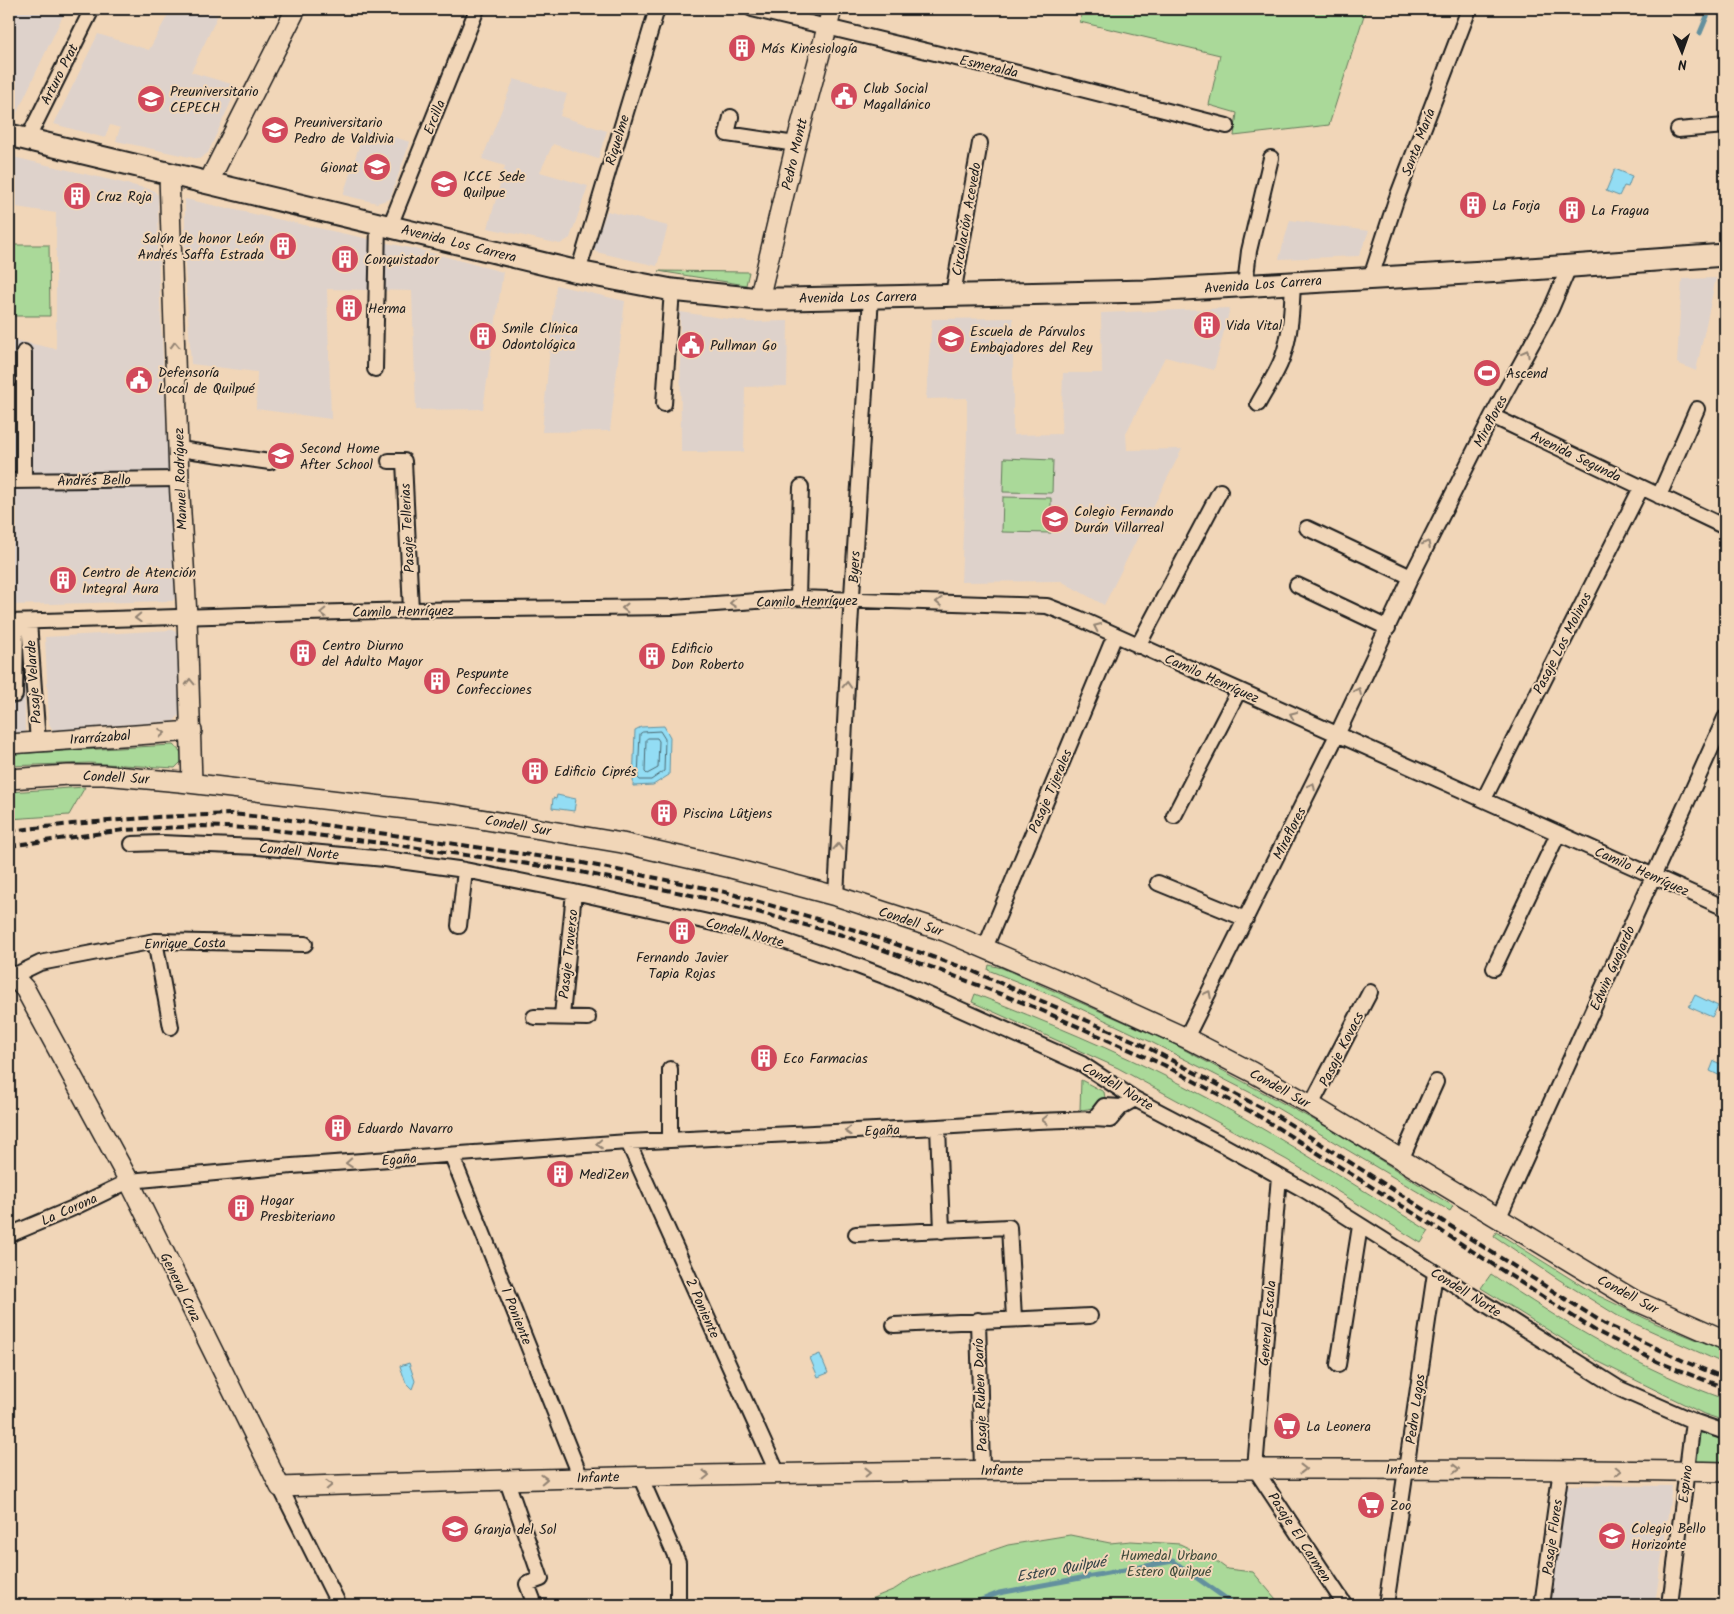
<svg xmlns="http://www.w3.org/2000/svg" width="1734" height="1614" font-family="Kalam,sans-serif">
<rect width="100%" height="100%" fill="#f1d6b8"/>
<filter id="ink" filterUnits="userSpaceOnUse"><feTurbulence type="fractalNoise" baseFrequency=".02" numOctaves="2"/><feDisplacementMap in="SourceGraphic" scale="10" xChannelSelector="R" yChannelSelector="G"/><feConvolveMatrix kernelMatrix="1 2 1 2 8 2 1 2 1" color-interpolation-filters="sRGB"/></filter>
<g filter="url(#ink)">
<path fill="#ded2cb" d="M 9,9 L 66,9 L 15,117 L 9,115 Z
M 171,9 L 185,9 L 218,15 L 191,72 L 238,86 L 208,153 L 199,159 L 116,141 L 120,128 L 110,125 L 105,138 L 54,124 L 98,34 L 149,50 Z
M 514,79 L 567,94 L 560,116 L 607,131 L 598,159 L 553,144 L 540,172 L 588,186 L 570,238 L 560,244 L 488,228 L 505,166 L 482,159 Z
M 365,128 L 410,142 L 390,199 L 377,203 L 343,195 Z
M 9,156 L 153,190 L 158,195 L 159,281 L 175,598 L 173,601 L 9,605 L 9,339 L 56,349 L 56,213 L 9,206 Z
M 185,199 L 424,251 L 503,272 L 483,409 L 416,410 L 412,291 L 327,289 L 331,419 L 256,409 L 257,372 L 191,364 L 185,267 Z
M 607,211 L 668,226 L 657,266 L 596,252 L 593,247 Z
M 1290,220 L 1369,231 L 1359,256 L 1279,259 Z
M 1716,278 L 1696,371 L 1677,363 L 1682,279 Z
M 556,285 L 625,301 L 610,431 L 542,432 Z
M 1230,308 L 1214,370 L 1165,357 L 1126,433 L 1127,450 L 1182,449 L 1104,605 L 1061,581 L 961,582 L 967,436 L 967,398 L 926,399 L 932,319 L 1013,318 L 1013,435 L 1061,434 L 1063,373 L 1102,373 L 1101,313 Z
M 680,312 L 750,322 L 788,321 L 787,386 L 745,387 L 744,452 L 681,452 Z
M 172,630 L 177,633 L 181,713 L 174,721 L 53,730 L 49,724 L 45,637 Z
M 9,634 L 24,634 L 25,732 L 9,733 Z
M 1567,1485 L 1672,1486 L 1655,1605 L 1551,1605 Z"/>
<path fill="#aad999" stroke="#637a5a" d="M 1082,9 L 1366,9 L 1329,125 L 1234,136 L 1237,113 L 1209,105 L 1220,55 L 1080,22 Z
M 12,245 L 49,245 L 50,316 L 12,316 Z
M 658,271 L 749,272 L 746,285 Z
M 1004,458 L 1053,460 L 1052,493 L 1003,492 Z
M 1003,497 L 1051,498 L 1051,533 L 1002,532 Z
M 173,745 L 180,751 L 183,760 L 175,768 L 89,763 L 9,766 L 9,754 Z
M 85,787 L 69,815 L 9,819 L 9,792 Z
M 989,965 L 1002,968 L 1172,1043 L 1336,1132 L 1453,1206 L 1450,1211 L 1255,1095 L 1149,1041 L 1056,997 L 988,970 Z
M 975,994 C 1045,1021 1114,1050 1181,1084 C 1266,1127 1347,1181 1429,1231 L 1421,1243 L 1287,1160 L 1118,1068 L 972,1002 Z
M 1081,1080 L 1104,1092 L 1105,1098 C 1098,1107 1091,1109 1080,1110 Z
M 1496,1232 L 1595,1294 L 1655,1323 L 1725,1351 L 1725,1364 L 1618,1316 L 1558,1279 L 1494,1236 Z
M 1491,1274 C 1565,1324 1641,1370 1725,1399 L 1725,1421 L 1704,1414 L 1599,1362 L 1481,1288 Z
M 1700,1432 L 1725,1440 L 1725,1463 L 1697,1462 Z
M 1070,1535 L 1110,1543 L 1131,1541 L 1180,1544 L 1216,1561 L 1227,1569 L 1253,1572 L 1281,1605 L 856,1605 L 895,1589 L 913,1577 L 1008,1545 Z"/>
<path fill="#93ddf4" stroke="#63909e" d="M 1615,169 L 1632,176 L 1628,187 L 1624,186 L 1619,196 L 1606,191 Z
M 664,726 L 670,737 L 669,775 L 653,785 L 633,786 L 635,730 L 641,727 Z
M 557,795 L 576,799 L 574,811 L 552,808 L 553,798 L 556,799 Z
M 1695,995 L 1718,1006 L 1712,1017 L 1689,1007 Z
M 1714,1061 L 1725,1066 L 1725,1078 L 1710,1071 Z
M 820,1354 L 828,1373 L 818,1377 L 810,1358 Z
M 409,1363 L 415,1381 L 412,1389 L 406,1383 L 400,1366 Z"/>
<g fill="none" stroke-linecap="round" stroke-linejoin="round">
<path stroke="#4c6972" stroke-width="1" d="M 643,732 L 660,731 L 665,739 L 664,771 L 651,780 L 640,780 L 638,778 L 640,734 Z
M 648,738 L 657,738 L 659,741 L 658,768 L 647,774 L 645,772 L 646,740 Z"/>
<path stroke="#63909e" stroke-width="5" d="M 1700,33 L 1710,9
M 969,1605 L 999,1593 L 1173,1561 L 1235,1605"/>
<g stroke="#1c1c1c" stroke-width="18">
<path id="street" d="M 752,9 L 1010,71 L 1227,126
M 731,117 L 727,134 L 796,144
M 1678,130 L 1725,126
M 27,140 L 92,9
M 390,226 L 477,9
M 578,272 L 657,9
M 1371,277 L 1396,200 L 1469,9
M 1245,285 L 1249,251 L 1271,158
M 953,294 L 980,143
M 24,352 L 24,481
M 375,369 L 378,223
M 664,404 L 672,290
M 1258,404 C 1266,389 1276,375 1282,359 C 1291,335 1292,307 1293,282
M 1492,416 L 1725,527
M 179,449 L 270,462
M 389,461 L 404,461 L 411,610
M 9,481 L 179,479
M 1659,496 L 1697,409
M 1307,528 L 1411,577
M 1297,585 L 1388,628
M 798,598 L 801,487
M 9,622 L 411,610 L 674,607 L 798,598 L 1047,606 L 1078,618 L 1725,908
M 29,622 L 38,742
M 1138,646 L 1220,491
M 15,695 L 16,622
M 1484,799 L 1641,488
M 1174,816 L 1239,690
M 132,844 L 161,843 L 258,847 L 385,859 L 465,870 L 574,892 L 766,935 L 855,965 L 897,981 L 1082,1064 L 1135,1099 L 1223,1145 L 1306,1191 L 1620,1389 L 1693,1421 L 1725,1432
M 1158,883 L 1246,919
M 836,896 L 850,627 L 871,297
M 459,926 L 465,870
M 155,941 L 171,1027
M 985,948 L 1115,635
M 1494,968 L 1558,834
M 13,976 L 40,963 L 155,941 L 305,944
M 562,1016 L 574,892
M 534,1017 L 588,1018
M 1186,1038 L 1337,735 L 1411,577 L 1492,416 L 1551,309 L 1569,267
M 670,1069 L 670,1140
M 1311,1105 L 1370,992
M 1094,1119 L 1104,1106 L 1121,1107
M 938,1127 L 942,1231
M 628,1142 L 778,1474
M 452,1156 L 581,1478
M 1401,1160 L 1436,1082
M 1279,1176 L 1255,1469 L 1345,1605
M 1498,1219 L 1725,718
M 856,1234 L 1009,1227 L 1014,1318
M 9,1235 L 71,1209 L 129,1181 L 292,1166 L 628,1142 L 938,1127 L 1037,1121 L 1094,1119 L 1110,1120 L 1121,1107 L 1135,1099
M 978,1320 L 982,1470
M 894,1325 L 1090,1316
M 1338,1365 L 1360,1226
M 640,1476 L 678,1562 L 678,1602
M 507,1481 L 541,1579 L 527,1584 L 535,1605
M 280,1487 L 339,1605
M 1386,1605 L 1435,1273
M 1542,1605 L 1561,1469
M 1670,1605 L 1693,1421"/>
</g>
<g stroke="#1c1c1c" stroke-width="22">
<path id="secondary" d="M 169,175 L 179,479 L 187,616 L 192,783
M 208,183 L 296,9
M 759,299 L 796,144 L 832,9
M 9,744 L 192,731
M 9,779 L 68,775 L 104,775 L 180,782 L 457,815 L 622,843 L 731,868 L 836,896 L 944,931 L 1061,981 L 1186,1038 L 1252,1072 L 1311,1105 L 1634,1300 L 1725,1340
M 9,976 L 13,976 L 25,989 L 129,1181 L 280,1487 C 628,1475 977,1468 1326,1469 C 1459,1469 1592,1469 1725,1472"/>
</g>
<g stroke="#1c1c1c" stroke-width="25">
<path id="primary" d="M 9,135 L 578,272 L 672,290 L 759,299 L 789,299 L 1148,291 L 1502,271 L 1725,255"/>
</g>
<use href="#street" stroke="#f1d6b8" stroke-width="14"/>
<use href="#secondary" stroke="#f1d6b8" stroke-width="19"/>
<use href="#primary" stroke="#f1d6b8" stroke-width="21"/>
<path stroke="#1c1c1c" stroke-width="4" stroke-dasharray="8 4" stroke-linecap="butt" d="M 9,831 L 72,824 L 157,817 L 231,814 L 284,819 L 578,862 L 725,892 L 855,930 L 970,970 L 1139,1043 L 1277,1116 L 1605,1324 L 1688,1363 L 1725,1378
M 9,846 L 124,830 L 203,826 L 266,829 L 390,844 L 576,871 L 710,899 L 842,935 L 939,970 L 1034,1007 L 1164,1065 L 1257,1115 L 1426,1221 L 1594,1330 L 1658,1362 L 1725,1388"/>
</g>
<defs><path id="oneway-chevron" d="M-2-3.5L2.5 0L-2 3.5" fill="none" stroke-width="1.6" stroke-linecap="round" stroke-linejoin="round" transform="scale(1.25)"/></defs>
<g stroke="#918272">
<use href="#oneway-chevron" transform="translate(175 345) rotate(-92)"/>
<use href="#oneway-chevron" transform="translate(1526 353) rotate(-61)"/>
<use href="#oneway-chevron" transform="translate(1427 544) rotate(-63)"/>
<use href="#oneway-chevron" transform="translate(939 602) rotate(-178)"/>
<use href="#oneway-chevron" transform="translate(733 603) rotate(176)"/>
<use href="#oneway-chevron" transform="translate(625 608) rotate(180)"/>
<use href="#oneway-chevron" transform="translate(323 613) rotate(179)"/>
<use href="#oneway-chevron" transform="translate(138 618) rotate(178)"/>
<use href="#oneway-chevron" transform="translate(1097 627) rotate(-155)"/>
<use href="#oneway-chevron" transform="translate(190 682) rotate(-92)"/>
<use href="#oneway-chevron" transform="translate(847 685) rotate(-87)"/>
<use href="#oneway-chevron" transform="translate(1358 691) rotate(-65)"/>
<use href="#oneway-chevron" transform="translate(1293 715) rotate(-155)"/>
<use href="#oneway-chevron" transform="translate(162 733) rotate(-4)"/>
<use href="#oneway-chevron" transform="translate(1312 786) rotate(-63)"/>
<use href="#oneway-chevron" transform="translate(838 847) rotate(-87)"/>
<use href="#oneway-chevron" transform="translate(1208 994) rotate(-63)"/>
<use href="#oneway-chevron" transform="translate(1045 1120) rotate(179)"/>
<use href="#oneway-chevron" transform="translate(848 1131) rotate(177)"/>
<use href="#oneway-chevron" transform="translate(599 1144) rotate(175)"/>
<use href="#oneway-chevron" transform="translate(349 1163) rotate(176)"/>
<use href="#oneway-chevron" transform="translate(1303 1469)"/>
<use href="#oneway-chevron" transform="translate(1456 1469)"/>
<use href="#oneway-chevron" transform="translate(1618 1471) rotate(1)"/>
<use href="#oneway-chevron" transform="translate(868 1472) rotate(-1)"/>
<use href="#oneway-chevron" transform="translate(706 1475) rotate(-1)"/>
<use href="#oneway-chevron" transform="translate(544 1479) rotate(-2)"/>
<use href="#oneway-chevron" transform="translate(329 1485) rotate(-2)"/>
</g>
</g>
<defs>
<g id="building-disc" transform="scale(1.4375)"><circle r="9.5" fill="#d1495b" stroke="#f1d6b8"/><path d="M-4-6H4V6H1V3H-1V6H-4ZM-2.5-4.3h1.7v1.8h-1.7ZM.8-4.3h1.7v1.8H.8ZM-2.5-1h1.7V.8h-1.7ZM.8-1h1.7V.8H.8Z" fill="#fff"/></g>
<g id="civic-disc" transform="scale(1.4375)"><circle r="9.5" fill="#d1495b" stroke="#f1d6b8"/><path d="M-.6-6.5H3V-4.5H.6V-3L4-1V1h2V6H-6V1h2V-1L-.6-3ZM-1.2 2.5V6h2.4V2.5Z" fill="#fff"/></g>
<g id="school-disc" transform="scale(1.4375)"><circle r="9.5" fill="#d1495b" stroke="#f1d6b8"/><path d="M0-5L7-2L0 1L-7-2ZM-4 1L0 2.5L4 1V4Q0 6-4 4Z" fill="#fff"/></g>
<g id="university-disc" transform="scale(1.4375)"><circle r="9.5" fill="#d1495b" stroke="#f1d6b8"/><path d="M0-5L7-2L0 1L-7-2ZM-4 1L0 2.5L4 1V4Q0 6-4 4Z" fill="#fff"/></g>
<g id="stadium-disc" transform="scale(1.4375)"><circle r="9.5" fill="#d1495b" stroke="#f1d6b8"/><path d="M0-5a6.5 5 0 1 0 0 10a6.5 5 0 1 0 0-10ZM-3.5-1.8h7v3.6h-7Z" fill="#fff"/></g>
<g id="supermarket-disc" transform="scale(1.4375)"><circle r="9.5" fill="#d1495b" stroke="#f1d6b8"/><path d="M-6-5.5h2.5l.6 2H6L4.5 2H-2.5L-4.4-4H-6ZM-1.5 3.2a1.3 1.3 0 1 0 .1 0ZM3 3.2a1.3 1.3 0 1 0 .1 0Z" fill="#fff"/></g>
</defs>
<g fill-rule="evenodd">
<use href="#building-disc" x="742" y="48"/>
<use href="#civic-disc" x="844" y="96"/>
<use href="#school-disc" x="151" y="99"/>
<use href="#school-disc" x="275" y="130"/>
<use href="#school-disc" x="377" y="167"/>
<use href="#university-disc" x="444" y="184"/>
<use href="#building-disc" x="77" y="196"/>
<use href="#building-disc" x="1473" y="205"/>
<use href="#building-disc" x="1572" y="210"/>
<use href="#building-disc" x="283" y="246"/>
<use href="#building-disc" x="345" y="259"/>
<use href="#building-disc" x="349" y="308"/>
<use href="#building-disc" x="1207" y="325"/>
<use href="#building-disc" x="483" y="336"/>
<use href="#school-disc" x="951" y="339"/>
<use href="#civic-disc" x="691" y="345"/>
<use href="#stadium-disc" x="1487" y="373"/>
<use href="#civic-disc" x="139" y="380"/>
<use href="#school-disc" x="281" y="456"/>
<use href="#school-disc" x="1055" y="519"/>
<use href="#building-disc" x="63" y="580"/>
<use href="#building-disc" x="303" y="653"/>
<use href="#building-disc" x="652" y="656"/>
<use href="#building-disc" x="437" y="681"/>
<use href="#building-disc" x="535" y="771"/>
<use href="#building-disc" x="664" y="813"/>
<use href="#building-disc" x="682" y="931"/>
<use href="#building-disc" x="764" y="1058"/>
<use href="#building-disc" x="338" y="1128"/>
<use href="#building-disc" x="560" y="1174"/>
<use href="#building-disc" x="241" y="1208"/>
<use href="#supermarket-disc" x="1287" y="1426"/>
<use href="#supermarket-disc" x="1371" y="1505"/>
<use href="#school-disc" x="455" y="1529"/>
<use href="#school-disc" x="1612" y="1536"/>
</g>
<g text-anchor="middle" stroke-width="4" stroke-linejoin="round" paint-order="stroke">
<g font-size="14" fill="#1c1c1c" stroke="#f1d6b8" text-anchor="start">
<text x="761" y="53">Más Kinesiología</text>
<text x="863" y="93">Club Social<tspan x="863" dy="16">Magallánico</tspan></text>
<text x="170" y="96">Preuniversitario<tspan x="170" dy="16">CEPECH</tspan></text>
<text x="294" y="127">Preuniversitario<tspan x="294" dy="16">Pedro de Valdivia</tspan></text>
<text x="358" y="172" text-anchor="end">Gionat</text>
<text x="463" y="181">ICCE Sede<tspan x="463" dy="16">Quilpue</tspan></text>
<text x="96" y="201">Cruz Roja</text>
<text x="1492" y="210">La Forja</text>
<text x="1591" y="215">La Fragua</text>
<text x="264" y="243" text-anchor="end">Salón de honor León<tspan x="264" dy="16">Andrés Saffa Estrada</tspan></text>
<text x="364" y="264">Conquistador</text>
<text x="368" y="313">Herma</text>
<text x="1226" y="330">Vida Vital</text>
<text x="502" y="333">Smile Clínica<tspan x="502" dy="16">Odontológica</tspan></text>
<text x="970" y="336">Escuela de Párvulos<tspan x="970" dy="16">Embajadores del Rey</tspan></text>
<text x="710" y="350">Pullman Go</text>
<text x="158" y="377">Defensoría<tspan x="158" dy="16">Local de Quilpué</tspan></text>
<text x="1506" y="378">Ascend</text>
<text x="300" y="453">Second Home<tspan x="300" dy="16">After School</tspan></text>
<text x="1074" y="516">Colegio Fernando<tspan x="1074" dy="16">Durán Villarreal</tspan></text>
<text x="82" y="577">Centro de Atención<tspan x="82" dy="16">Integral Aura</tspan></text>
<text x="322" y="650">Centro Diurno<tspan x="322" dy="16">del Adulto Mayor</tspan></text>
<text x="671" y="653">Edificio<tspan x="671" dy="16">Don Roberto</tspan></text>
<text x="456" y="678">Pespunte<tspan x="456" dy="16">Confecciones</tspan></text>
<text x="554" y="776">Edificio Ciprés</text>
<text x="683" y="818">Piscina Lûtjens</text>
<text x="682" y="962" text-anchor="middle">Fernando Javier<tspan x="682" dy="16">Tapia Rojas</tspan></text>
<text x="783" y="1063">Eco Farmacias</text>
<text x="357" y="1133">Eduardo Navarro</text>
<text x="579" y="1179">MediZen</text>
<text x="260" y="1205">Hogar<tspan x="260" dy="16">Presbiteriano</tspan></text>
<text x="1306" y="1431">La Leonera</text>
<text x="1390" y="1510">Zoo</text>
<text x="1631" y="1533">Colegio Bello<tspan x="1631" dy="16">Horizonte</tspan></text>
<text x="474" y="1534">Granja del Sol</text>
</g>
<g font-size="14" fill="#1c1c1c" stroke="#f1d6b8">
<text transform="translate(989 66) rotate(13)" y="5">Esmeralda</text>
<text transform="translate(59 74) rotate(-63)" y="5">Arturo Prat</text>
<text transform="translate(434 117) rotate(-68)" y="5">Ercilla</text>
<text transform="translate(617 140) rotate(-73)" y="5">Riquelme</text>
<text transform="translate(1418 142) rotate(-69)" y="5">Santa María</text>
<text transform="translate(794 154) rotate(-77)" y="5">Pedro Montt</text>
<text transform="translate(966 219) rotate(-80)" y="5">Circulación Acevedo</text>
<text transform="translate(459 243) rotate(14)" y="5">Avenida Los Carrera</text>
<text transform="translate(1263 284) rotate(-4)" y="5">Avenida Los Carrera</text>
<text transform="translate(858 297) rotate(-1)" y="5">Avenida Los Carrera</text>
<text transform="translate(1490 421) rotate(-62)" y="5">Miraflores</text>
<text transform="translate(1576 456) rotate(26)" y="5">Avenida Segunda</text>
<text transform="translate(180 479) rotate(-92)" y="5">Manuel Rodríguez</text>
<text transform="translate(94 480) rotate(-1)" y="5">Andrés Bello</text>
<text transform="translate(407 528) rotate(-93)" y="5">Pasaje Tellerias</text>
<text transform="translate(854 567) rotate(-87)" y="5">Byers</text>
<text transform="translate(807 601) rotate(-1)" y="5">Camilo Henríquez</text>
<text transform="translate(403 611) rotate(-1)" y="5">Camilo Henríquez</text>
<text transform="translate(1562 643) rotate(-63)" y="5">Pasaje Los Molinos</text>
<text transform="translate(1212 678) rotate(24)" y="5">Camilo Henríquez</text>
<text transform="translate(33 682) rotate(-94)" y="5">Pasaje Velarde</text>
<text transform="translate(100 737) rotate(-4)" y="5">Irarrázabal</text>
<text transform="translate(116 777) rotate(3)" y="5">Condell Sur</text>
<text transform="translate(1050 791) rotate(-67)" y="5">Pasaje Tijerales</text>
<text transform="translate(518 825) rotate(10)" y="5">Condell Sur</text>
<text transform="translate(1289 833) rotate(-63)" y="5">Miraflores</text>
<text transform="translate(299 851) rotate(5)" y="5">Condell Norte</text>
<text transform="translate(1642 871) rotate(24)" y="5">Camilo Henríquez</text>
<text transform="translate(911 921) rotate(18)" y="5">Condell Sur</text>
<text transform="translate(745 932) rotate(15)" y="5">Condell Norte</text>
<text transform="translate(185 943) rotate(-1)" y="5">Enrique Costa</text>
<text transform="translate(568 954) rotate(-84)" y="5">Pasaje Traverso</text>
<text transform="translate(1612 968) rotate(-66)" y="5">Edwin Guajardo</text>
<text transform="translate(1341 1049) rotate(-63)" y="5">Pasaje Kovacs</text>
<text transform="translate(1118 1086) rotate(31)" y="5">Condell Norte</text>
<text transform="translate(1280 1088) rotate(29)" y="5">Condell Sur</text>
<text transform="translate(882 1130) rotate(-3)" y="5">Egaña</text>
<text transform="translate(399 1159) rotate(-4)" y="5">Egaña</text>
<text transform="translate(69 1209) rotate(-24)" y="5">La Corona</text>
<text transform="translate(181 1287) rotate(64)" y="5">General Cruz</text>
<text transform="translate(1466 1292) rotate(32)" y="5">Condell Norte</text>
<text transform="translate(1628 1294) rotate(28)" y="5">Condell Sur</text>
<text transform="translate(703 1308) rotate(66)" y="5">2 Poniente</text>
<text transform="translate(517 1316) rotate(68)" y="5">1 Poniente</text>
<text transform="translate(1267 1323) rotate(-85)" y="5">General Escala</text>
<text transform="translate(980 1395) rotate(-92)" y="5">Pasaje Ruben Darío</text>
<text transform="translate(1415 1409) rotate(-82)" y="5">Pedro Lagos</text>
<text x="1407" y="1474">Infante</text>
<text x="1002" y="1475">Infante</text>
<text transform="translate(598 1477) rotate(-2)" y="5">Infante</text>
<text transform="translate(1685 1484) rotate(-83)" y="5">Espino</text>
<text transform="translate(1300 1537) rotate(57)" y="5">Pasaje El Carmen</text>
<text transform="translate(1552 1537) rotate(-82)" y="5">Pasaje Flores</text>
</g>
<g font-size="14" fill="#404b3b" stroke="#f1d6b8">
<text x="1169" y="1560">Humedal Urbano<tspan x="1169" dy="16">Estero Quilpué</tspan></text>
</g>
<g font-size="15" font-style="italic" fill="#344347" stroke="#f1d6b8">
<text transform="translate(1061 1569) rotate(-10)" y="5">Estero Quilpué</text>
</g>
</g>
<rect width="1734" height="1614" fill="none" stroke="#f1d6b8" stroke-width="30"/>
<rect x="15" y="15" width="1704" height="1584" fill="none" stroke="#1c1c1c" stroke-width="2" filter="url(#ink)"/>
<g transform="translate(1682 52) rotate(178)" stroke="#f1d6b8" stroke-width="4" paint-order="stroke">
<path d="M0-4L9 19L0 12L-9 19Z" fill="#1c1c1c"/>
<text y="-8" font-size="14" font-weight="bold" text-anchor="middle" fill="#1c1c1c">N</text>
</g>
</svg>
